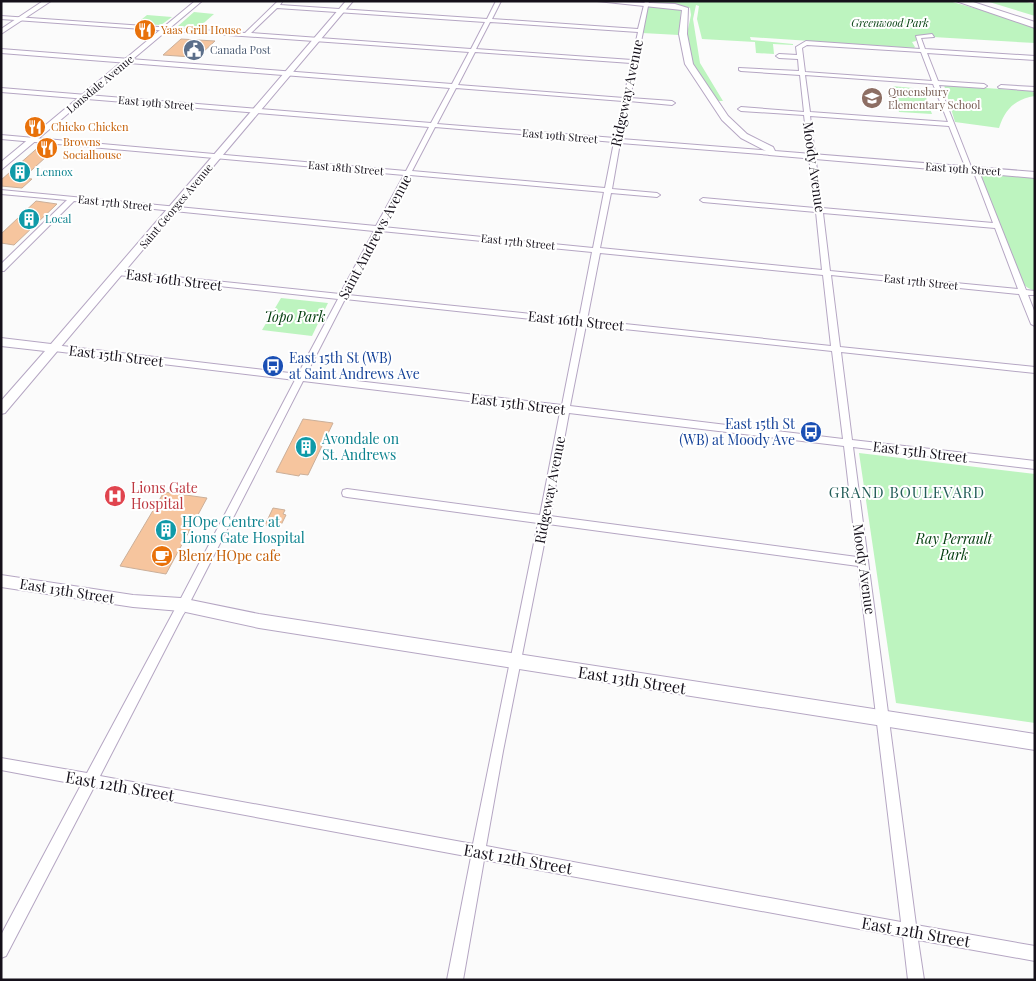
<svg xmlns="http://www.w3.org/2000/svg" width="1036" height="981" font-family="'Playfair Display',serif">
<rect width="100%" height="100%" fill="#fbfbfb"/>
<path fill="#bdf4bf" d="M 652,1 L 949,1 L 981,10 L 1035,28 L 1035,43 L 916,36 L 916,41 L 912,42 L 915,47 L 914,48 L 750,37 L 751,40 L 793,44 L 793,45 L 773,44 L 774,54 L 756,53 L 755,42 L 702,39 L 697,19 L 699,6 L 696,5 L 693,19 L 700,63 L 723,101 L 718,101 L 692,64 L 688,39 L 688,29 L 691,15 L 690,8 L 680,5 L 655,3 Z
M 986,1 L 1023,1 L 1035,4 L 1035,16 Z
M 650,6 L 681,9 L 679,35 L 642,33 L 648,7 Z
M 194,12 L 214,14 L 198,28 L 178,26 Z
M 147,15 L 172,17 L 161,25 L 136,24 Z
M 944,85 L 1030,91 L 1035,93 L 1035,96 C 1015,99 1005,109 999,128 L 955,122 Z
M 892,86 L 923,89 L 932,114 L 899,112 Z
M 983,174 L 1035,178 L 1035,291 L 1028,288 L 1023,284 L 981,176 Z
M 281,298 L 328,303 L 312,336 L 262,330 Z
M 859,453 L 1035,474 L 1035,723 L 896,703 Z"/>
<path fill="#f6c59e" stroke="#cbaf99" d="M 181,39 L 215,41 L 202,53 L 196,53 L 192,57 L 163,55 Z
M 42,144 L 58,146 L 23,178 L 32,179 L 22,188 L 1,186 L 1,180 Z
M 36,201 L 57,204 L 14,245 L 1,243 L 1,234 Z
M 303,419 L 333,423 L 308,475 L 300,474 L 299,476 L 276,472 Z
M 164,492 L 207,498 L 166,574 L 120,566 Z
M 273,508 L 285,510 L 283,514 L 286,515 L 280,527 L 265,525 Z"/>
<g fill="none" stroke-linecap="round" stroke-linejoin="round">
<g stroke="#b5a6c3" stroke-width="2">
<path id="street" d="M 278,1 L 282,2 L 280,5 L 487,19 L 496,1 L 501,1 L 492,19 L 638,29 L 645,1 L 649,1 L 630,98 L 672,101 L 675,103 L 672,105 L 629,101 L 621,139 L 772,151 L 775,153 L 772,155 L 620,143 L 612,189 L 657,193 L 660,195 L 657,197 L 611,193 L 600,248 L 822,270 L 816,212 L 703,202 L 700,200 L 703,198 L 815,208 L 804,115 L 741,111 L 738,109 L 741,107 L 804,112 L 800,75 L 741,71 L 739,70 L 739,68 L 799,71 L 798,59 L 779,58 L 776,56 L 779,54 L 797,55 L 796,47 L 806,41 L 920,49 L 916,36 L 932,34 L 934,37 L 921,38 L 925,49 L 1035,56 L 1035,60 L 927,53 L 938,81 L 984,84 L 987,86 L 984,88 L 939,85 L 972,169 L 971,170 L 966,169 L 949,126 L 810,116 L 822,208 L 993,223 L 973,170 L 978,169 L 1026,290 L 1035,291 L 1035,295 L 1028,295 L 1035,313 L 1035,326 L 1031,324 L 1019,294 L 831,275 L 840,347 L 1035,367 L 1035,373 L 841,352 L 852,440 L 1035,461 L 1035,469 L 853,447 L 916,925 L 1035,946 L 1035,961 L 918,940 L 924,980 L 908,980 L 903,937 L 484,860 L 463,980 L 447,980 L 471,857 L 94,787 L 6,956 L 1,958 L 1,935 L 81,785 L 1,770 L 1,758 L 87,773 L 175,609 L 179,607 L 177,605 L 179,602 L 295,380 L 54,351 L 50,348 L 54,345 L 298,374 L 338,299 L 118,275 L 114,273 L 118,271 L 340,294 L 374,231 L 74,201 L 4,271 L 1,271 L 1,264 L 67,200 L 1,194 L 1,190 L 376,226 L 404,175 L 1,139 L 1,135 L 406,171 L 429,127 L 1,92 L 1,88 L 431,123 L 450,88 L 1,53 L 1,49 L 452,84 L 469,52 L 1,19 L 1,16 L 245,33 ZM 277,8 L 485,22 L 471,49 L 251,33 ZM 490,22 L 638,32 L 632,60 L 476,49 ZM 807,45 L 921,52 L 932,81 L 805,72 L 802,48 ZM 475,52 L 631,63 L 624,98 L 458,85 ZM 805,75 L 933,84 L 948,122 L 810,112 ZM 456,88 L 623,101 L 615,138 L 437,124 ZM 435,127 L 614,142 L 605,188 L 412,171 ZM 410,175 L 604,192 L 593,248 L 383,227 ZM 823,213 L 995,228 L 1018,289 L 830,271 ZM 381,231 L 592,252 L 579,319 L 348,295 ZM 600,253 L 823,275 L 831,346 L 587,320 ZM 345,299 L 578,324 L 562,405 L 306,375 ZM 586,325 L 832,351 L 843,439 L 570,406 ZM 303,381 L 560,412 L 540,515 L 347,489 L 343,490 L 342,493 L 343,496 L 347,497 L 538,523 L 473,844 L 100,776 L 183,615 L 185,612 L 183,610 L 187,608 ZM 569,413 L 844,446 L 857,557 L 550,516 ZM 548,524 L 858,566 L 901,922 L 486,846 L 503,751 Z
M 1001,85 L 1035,87 L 1035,91 L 999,88 L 998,87 Z"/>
</g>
<g stroke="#b5a6c3" stroke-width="2">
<path id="secondary" d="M 43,1 L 51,1 L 1,34 L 1,29 Z
M 195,1 L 202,1 L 1,170 L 1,162 Z
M 346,1 L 353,1 L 5,413 L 1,414 L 1,401 L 45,351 L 1,346 L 1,338 L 51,344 Z
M 597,1 L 675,4 L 688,8 L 687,34 L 693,64 L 728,116 L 747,134 L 773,147 L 775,151 L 1035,172 L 1035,178 L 769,155 L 766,151 L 741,138 L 722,120 L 685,64 L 679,34 L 682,10 Z
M 1,575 L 133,595 L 181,598 L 259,614 L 1035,734 L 1035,750 L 259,628 L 181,611 L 133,607 L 1,587 Z"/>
</g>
<g stroke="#b5a6c3" stroke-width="2">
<path id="highway" d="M 956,1 L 970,1 L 1035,22 L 1035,28 Z"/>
</g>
<use href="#street" fill="#fff" fill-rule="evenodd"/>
<use href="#secondary" fill="#fff" fill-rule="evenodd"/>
<use href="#highway" fill="#fff" fill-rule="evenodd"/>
</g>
<defs>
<g id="restaurant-disc" transform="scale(1.125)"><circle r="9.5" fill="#e8710a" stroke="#fff"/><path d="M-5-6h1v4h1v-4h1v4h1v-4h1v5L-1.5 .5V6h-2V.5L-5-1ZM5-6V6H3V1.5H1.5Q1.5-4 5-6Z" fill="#fff"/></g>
<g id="civic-disc" transform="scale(1.125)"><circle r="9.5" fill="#5c6f8a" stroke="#fff"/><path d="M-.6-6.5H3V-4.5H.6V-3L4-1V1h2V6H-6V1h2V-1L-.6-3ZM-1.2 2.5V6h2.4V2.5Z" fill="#fff"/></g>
<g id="school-disc" transform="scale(1.125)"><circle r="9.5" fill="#8d6e63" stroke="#fff"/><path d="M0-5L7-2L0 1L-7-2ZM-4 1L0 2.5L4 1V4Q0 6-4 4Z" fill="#fff"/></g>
<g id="building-disc" transform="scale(1.125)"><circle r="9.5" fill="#0f9aa8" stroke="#fff"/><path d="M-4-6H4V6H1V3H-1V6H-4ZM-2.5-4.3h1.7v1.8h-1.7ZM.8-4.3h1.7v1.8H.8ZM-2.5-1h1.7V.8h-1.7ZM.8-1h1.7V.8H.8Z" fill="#fff"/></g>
<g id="bus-disc" transform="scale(1.125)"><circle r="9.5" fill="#1a4fb4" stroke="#fff"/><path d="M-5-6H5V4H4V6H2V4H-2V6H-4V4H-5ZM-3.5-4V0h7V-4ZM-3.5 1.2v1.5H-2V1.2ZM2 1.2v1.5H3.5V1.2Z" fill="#fff"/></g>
<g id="hospital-disc" transform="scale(1.125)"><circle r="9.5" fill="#e0444e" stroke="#fff"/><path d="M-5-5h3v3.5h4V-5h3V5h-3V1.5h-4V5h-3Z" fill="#fff"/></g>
<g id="cafe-disc" transform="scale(1.125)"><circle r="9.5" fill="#e8710a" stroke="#fff"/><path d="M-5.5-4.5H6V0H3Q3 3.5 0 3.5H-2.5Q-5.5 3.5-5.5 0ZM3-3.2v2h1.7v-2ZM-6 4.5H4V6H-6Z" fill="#fff"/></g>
</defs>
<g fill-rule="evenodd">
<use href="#restaurant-disc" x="145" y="30"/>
<use href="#civic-disc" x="194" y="50"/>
<use href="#school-disc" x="872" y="98"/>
<use href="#restaurant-disc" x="35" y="127"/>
<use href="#restaurant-disc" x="47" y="148"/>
<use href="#building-disc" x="20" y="172"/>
<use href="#building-disc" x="29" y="219"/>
<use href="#bus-disc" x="273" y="366"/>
<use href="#bus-disc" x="811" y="432"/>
<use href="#building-disc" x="306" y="447"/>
<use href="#hospital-disc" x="115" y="496"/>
<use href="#building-disc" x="166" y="530"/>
<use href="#cafe-disc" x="162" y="556"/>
</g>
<g text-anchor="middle" stroke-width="4" stroke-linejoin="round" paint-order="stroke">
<g font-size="11" font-style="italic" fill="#064011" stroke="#fff">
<text x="890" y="27">Greenwood Park</text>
</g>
<g font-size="11" fill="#c56008" stroke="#fff" text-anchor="start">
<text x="161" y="34">Yaas Grill House</text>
<text x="51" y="131">Chicko Chicken</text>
<text x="63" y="146">Browns<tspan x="63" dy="13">Socialhouse</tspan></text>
</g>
<g font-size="11" fill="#4e5e75" stroke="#fff" text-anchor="start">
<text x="210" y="54">Canada Post</text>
</g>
<g font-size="11" fill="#15101a" stroke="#fff">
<text transform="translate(100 84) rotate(-40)" y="4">Lonsdale Avenue</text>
<text transform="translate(156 103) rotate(5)" y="4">East 19th Street</text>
<text transform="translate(560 136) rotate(5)" y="4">East 19th Street</text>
<text transform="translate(346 168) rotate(5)" y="4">East 18th Street</text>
<text transform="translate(963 169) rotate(4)" y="4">East 19th Street</text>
<text transform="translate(115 203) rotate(6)" y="4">East 17th Street</text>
<text transform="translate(176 206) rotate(-50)" y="4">Saint Georges Avenue</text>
<text transform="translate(518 242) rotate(6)" y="4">East 17th Street</text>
<text transform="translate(921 282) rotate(6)" y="4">East 17th Street</text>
</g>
<g font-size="11" fill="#785e54" stroke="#fff" text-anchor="start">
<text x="888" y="96">Queensbury<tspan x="888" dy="13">Elementary School</tspan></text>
</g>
<g font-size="11" fill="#0d838f" stroke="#fff" text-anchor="start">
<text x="36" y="176">Lennox</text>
<text x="45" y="223">Local</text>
</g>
<g font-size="14" fill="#15101a" stroke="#fff">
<text transform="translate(627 93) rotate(-78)" y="5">Ridgeway Avenue</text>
<text transform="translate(814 167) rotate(82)" y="5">Moody Avenue</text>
<text transform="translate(375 237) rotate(-62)" y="5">Saint Andrews Avenue</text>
<text transform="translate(174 280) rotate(7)" y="5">East 16th Street</text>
<text transform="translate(576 321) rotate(6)" y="5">East 16th Street</text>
<text transform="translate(116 356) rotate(7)" y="5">East 15th Street</text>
<text transform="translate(518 404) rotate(7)" y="5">East 15th Street</text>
<text transform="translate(920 452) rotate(7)" y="5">East 15th Street</text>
<text transform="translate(550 490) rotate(-79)" y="5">Ridgeway Avenue</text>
<text transform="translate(864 569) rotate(82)" y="5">Moody Avenue</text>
<text transform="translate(67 591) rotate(9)" y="5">East 13th Street</text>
</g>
<g font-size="14" font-style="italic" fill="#064011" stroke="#fff">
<text x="295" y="322">Topo Park</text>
<text x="954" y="544">Ray Perrault<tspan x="954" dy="16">Park</tspan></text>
</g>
<g font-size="14" fill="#164399" stroke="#fff" text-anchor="start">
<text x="289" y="363">East 15th St (WB)<tspan x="289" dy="16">at Saint Andrews Ave</tspan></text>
<text x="795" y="429" text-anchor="end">East 15th St<tspan x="795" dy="16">(WB) at Moody Ave</tspan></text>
</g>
<g font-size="14" fill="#0d838f" stroke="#fff" text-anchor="start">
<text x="322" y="444">Avondale on<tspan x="322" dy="16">St. Andrews</tspan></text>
<text x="182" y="527">HOpe Centre at<tspan x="182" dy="16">Lions Gate Hospital</tspan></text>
</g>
<g font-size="14" fill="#be3a42" stroke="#fff" text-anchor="start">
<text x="131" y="493">Lions Gate<tspan x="131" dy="16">Hospital</tspan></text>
</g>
<g font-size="14" fill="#c56008" stroke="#fff" text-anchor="start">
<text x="178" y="561">Blenz HOpe cafe</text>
</g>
<g font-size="15" letter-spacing="1" fill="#235d58" stroke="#fff">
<text x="907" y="498">GRAND BOULEVARD</text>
</g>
<g font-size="16" fill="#15101a" stroke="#fff">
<text transform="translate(632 680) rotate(9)" y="6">East 13th Street</text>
<text transform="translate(120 786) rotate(10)" y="6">East 12th Street</text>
<text transform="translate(518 859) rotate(10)" y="6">East 12th Street</text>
<text transform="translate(916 932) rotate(10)" y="6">East 12th Street</text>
</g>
</g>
<rect width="1036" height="981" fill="none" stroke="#15101a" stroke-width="5"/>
</svg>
